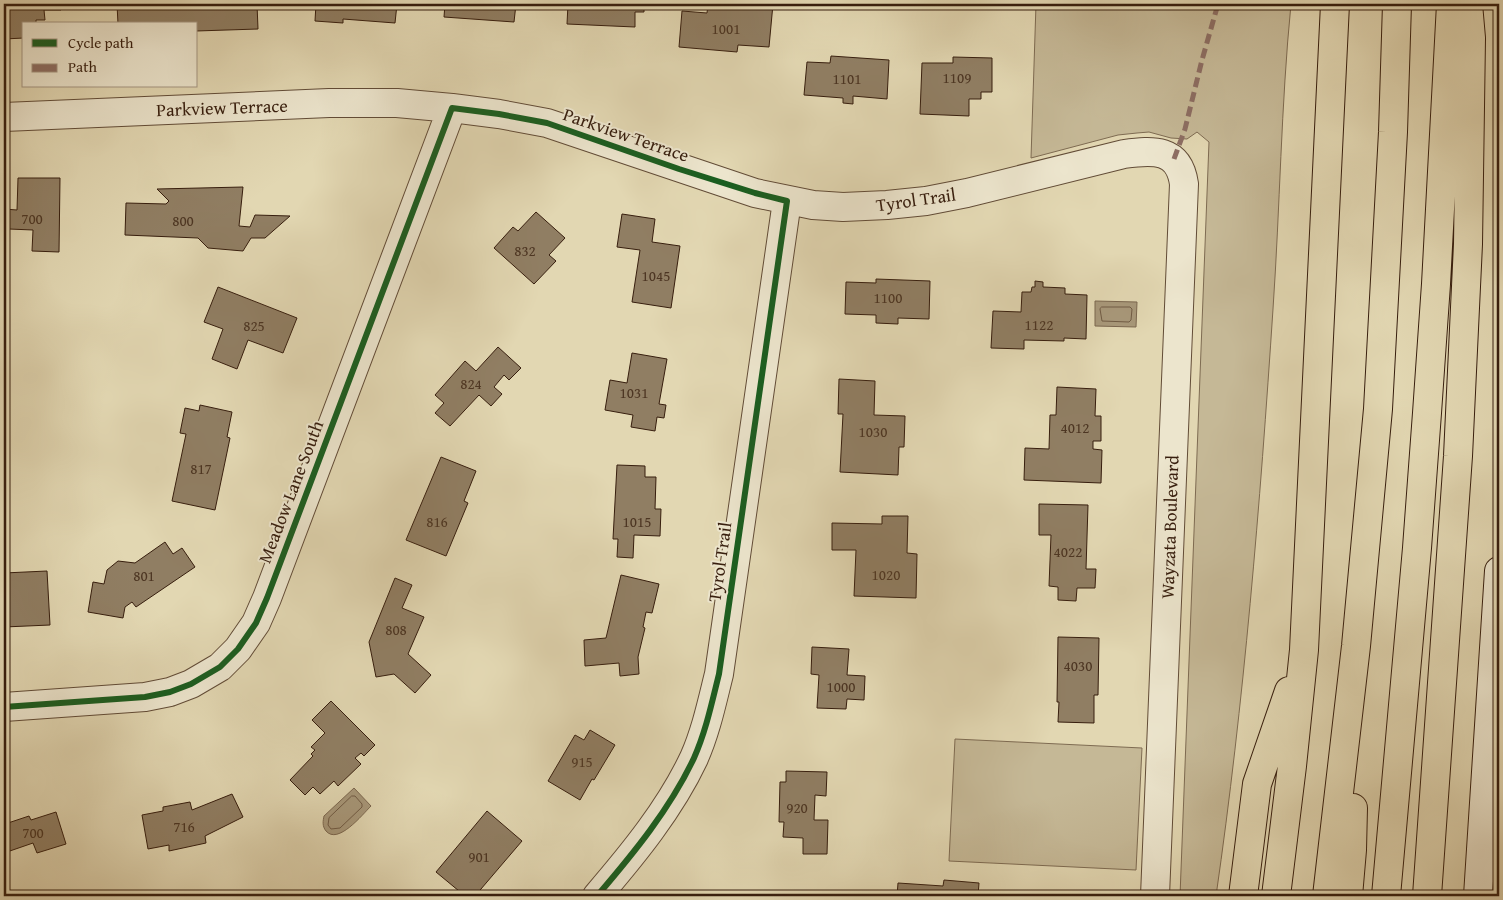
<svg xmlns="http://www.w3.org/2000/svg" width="1503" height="900" font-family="'Gentium Book Plus',serif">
<rect width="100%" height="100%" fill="#e2d7b2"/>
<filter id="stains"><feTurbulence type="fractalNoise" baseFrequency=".004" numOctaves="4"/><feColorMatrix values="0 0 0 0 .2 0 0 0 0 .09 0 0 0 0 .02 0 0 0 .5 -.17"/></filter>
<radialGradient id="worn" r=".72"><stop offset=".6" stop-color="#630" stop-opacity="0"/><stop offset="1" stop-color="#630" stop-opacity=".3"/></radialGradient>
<path fill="#c5b896" stroke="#7e6b52" d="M 1036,4 L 1291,4 C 1281,105 1280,208 1273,309 C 1260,506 1244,702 1216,896 L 1180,896 L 1209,142 L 1197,132 L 1187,139 L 1171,138 L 1149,132 L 1137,133 L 1118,135 L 1031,158 Z
M 955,739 L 1142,748 L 1136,870 L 949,861 Z"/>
<path fill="#a8987a" stroke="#7b674f" d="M 1095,301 L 1137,302 L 1136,327 L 1095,326 Z
M 354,788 L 371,806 C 362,815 338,845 326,831 C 322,826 323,821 324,816 Z"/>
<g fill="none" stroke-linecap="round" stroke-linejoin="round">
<path stroke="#705b44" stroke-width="1" d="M 1102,307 L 1130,307 L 1132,309 L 1131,320 L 1129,322 L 1102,321 L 1100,309 Z
M 352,796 L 355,796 L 362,804 L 362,807 L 340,828 L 331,829 L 328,825 L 329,818 Z"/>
</g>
<path fill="#907e63" stroke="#371e0e" d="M 4,4 L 61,4 L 61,10 L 44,10 L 45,20 L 36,20 L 36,24 L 24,24 L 24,38 L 4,39 Z
M 117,4 L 257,4 L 258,29 L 196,31 L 196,24 L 118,24 Z
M 316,4 L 397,4 L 395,23 L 343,19 L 343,23 L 315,21 Z
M 445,4 L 516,4 L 514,22 L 444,17 Z
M 568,4 L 644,4 L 644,12 L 635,12 L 635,27 L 567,24 Z
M 708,4 L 773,4 L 769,47 L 738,45 L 737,52 L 679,47 L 682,11 L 707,13 Z
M 831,56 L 889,60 L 887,99 L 853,96 L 853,104 L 843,103 L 843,98 L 804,95 L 807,62 L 830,63 Z
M 953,57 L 992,58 L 992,92 L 981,92 L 981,99 L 969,99 L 969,116 L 920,114 L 922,63 L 953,63 Z
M 18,178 L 60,178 L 59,252 L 32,251 L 33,230 L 9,229 L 8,246 L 4,246 L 4,209 L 17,210 Z
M 243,187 L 239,226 L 250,227 L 255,215 L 290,216 L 265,238 L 251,238 L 243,251 L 208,248 L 198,238 L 125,235 L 126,203 L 166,204 L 169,201 L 157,189 Z
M 536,212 L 565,238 L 549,255 L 556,261 L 534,284 L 494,248 L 513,227 L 518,231 Z
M 622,214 L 655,219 L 652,242 L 680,246 L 671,308 L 632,302 L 640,250 L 617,247 Z
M 876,279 L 930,281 L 929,319 L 898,318 L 898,324 L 876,323 L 876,315 L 845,314 L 846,282 L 876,283 Z
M 1035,281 L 1043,282 L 1043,287 L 1065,288 L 1065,294 L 1087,295 L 1086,339 L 1064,338 L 1064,341 L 1024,340 L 1024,349 L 991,348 L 993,311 L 1021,312 L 1022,292 L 1031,292 L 1032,287 L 1035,287 Z
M 218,287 L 297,318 L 283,353 L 248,340 L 237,369 L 212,359 L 223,329 L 204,322 Z
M 498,347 L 521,368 L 509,380 L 504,375 L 494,387 L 502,394 L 491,406 L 479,395 L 450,426 L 435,413 L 444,403 L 435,395 L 465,361 L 476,371 Z
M 632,353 L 667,359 L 659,404 L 666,405 L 664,418 L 657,417 L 655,431 L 631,427 L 633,415 L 605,410 L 610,380 L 627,383 Z
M 839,379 L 875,381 L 874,415 L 905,416 L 904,447 L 899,447 L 898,475 L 840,472 L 843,414 L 838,414 Z
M 1057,387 L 1096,389 L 1095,416 L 1101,416 L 1101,441 L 1093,441 L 1093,449 L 1102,450 L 1101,483 L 1024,480 L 1025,448 L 1049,449 L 1050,415 L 1056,415 Z
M 200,405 L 232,412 L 227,437 L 230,438 L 215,510 L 172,501 L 186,434 L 180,433 L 185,408 L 199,411 Z
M 441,457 L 476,471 L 464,501 L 468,503 L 446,556 L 406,540 Z
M 617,465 L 645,466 L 645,477 L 656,477 L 655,509 L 661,509 L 660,536 L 634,535 L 633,558 L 617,557 L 618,539 L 613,539 Z
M 1039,504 L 1088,505 L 1086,569 L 1096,569 L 1095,588 L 1077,588 L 1076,601 L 1058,600 L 1058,587 L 1049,586 L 1051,535 L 1039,535 Z
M 882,516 L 908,516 L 907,553 L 917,554 L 916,598 L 854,596 L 856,550 L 832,550 L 832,523 L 882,524 Z
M 165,542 L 173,554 L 182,548 L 195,567 L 136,607 L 132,602 L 125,607 L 123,618 L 88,612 L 93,582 L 104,584 L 107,570 L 118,561 L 135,563 Z
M 47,571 L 50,625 L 4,627 L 4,573 Z
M 621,575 L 659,584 L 652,613 L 646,612 L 643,627 L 645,628 L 638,657 L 639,674 L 620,676 L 619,663 L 585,666 L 584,640 L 606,638 Z
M 395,578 L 412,585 L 402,608 L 424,617 L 408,654 L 431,675 L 415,693 L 394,674 L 376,677 L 369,642 Z
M 1058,637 L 1099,638 L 1098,695 L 1094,695 L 1094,723 L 1058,722 L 1059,702 L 1057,702 Z
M 812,647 L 849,649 L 847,675 L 865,676 L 864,700 L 847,699 L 846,709 L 817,708 L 819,675 L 811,674 Z
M 331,701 L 375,745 L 364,756 L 361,753 L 355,758 L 361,764 L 338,786 L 334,781 L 320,794 L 313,787 L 305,795 L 290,780 L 313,756 L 311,754 L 315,750 L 311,747 L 325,733 L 312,720 Z
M 590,730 L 615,745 L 594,780 L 592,779 L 580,800 L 548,781 L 575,735 L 584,740 Z
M 786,771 L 827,772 L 826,796 L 815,795 L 814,820 L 828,820 L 827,854 L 803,854 L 803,838 L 783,837 L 784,822 L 779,822 L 780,782 L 786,782 Z
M 232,794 L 243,817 L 205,836 L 206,843 L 169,851 L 169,845 L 148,849 L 142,815 L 163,811 L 163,807 L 190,802 L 192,810 Z
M 487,811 L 522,841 L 475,896 L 465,896 L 436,872 Z
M 56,812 L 66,844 L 37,853 L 33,843 L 4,853 L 4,817 L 6,817 L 8,823 L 29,816 L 31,820 Z
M 944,880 L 979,883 L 978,896 L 897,896 L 898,883 L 943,886 Z"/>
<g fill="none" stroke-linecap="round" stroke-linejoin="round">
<g stroke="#624c37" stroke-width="30">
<path id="street" d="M 4,117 L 329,103 L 397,103 L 452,108 L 499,114 L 547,123 L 755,193 L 813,205 L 843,207 L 887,205 L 926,201 L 967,193 L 1124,154 C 1153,150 1179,148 1184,184 L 1155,896
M 4,707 L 145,697 L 170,692 L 191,684 L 220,667 L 238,649 L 256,623 L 267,598 L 452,108
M 597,896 C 633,854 670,809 694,758 C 706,731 712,702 719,674 L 787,201"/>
</g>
<g stroke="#371e0e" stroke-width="30">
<path id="secondary" d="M 1478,896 L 1499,571"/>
</g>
<g stroke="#371e0e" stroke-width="30">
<path id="highway" d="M 1243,896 L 1257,784 L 1289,691
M 1276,896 L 1292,766 L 1304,650 L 1335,4
M 1327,896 L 1356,646 L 1378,409 L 1393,132 L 1397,4
M 1348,896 L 1352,850 L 1353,808
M 1386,896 L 1417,548 L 1427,413 L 1436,284 L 1451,4
M 1427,896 L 1458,456 L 1468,244 L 1471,38 L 1468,4"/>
</g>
<use href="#street" stroke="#ece5cd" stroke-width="28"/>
<use href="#secondary" stroke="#ece5cd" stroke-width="28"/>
<use href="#highway" stroke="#e2d7b2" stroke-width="28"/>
<path stroke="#8d6e63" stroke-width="5" stroke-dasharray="10 5" stroke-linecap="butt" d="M 1174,159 L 1185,129 L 1202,60 L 1218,4"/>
<g stroke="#ece5cd" stroke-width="9">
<path id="cycleway" d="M 4,707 L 145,697 L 170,692 L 191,684 L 220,667 L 238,649 L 256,623 L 267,598 L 452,108 L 499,114 L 547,123 L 679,169 L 755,193 L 787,201 L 719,674 C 712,702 706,731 694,758 C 670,809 633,854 597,896"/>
</g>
<use href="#cycleway" stroke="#1b5e20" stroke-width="6"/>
</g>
<g text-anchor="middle" stroke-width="4" stroke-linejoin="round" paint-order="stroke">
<g font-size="15" fill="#4d3623">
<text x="726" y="34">1001</text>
<text x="957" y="83">1109</text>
<text x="847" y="84">1101</text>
<text x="32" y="224">700</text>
<text x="183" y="226">800</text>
<text x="525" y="256">832</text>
<text x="656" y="281">1045</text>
<text x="888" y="303">1100</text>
<text x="1039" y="330">1122</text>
<text x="254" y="331">825</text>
<text x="471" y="389">824</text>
<text x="634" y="398">1031</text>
<text x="1075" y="433">4012</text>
<text x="873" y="437">1030</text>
<text x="201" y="474">817</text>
<text x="437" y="527">816</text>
<text x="637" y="527">1015</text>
<text x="1068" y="557">4022</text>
<text x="886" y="580">1020</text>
<text x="144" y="581">801</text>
<text x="396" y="635">808</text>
<text x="1078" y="671">4030</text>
<text x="841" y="692">1000</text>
<text x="582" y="767">915</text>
<text x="797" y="813">920</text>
<text x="184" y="832">716</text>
<text x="33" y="838">700</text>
<text x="479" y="862">901</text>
</g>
<g font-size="18" fill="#371e0e" stroke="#ece5cd">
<text transform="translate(222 108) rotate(-2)" y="6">Parkview Terrace</text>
<text transform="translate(626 135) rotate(19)" y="6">Parkview Terrace</text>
<text transform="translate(916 200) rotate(-8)" y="6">Tyrol Trail</text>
<text transform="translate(291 492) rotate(-69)" y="6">Meadow Lane South</text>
<text transform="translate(1170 527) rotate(-88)" y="6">Wayzata Boulevard</text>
<text transform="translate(720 562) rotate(-82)" y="6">Tyrol Trail</text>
</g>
</g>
<rect width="1503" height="900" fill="none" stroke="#e2d7b2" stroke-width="20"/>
<rect x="5" y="5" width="1493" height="890" fill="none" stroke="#371e0e" stroke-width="2.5"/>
<rect x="10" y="10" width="1483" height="880" fill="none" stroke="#371e0e"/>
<rect x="22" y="22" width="175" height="65" fill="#ece5cd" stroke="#a49581"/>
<rect x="32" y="39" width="25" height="8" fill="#1b5e20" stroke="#a49581"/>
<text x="68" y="48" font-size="15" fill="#371e0e">Cycle path</text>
<rect x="32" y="64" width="25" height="8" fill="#8d6e63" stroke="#a49581"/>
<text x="68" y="72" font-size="15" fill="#371e0e">Path</text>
<rect width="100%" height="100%" filter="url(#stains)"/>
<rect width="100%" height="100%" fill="url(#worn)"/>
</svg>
